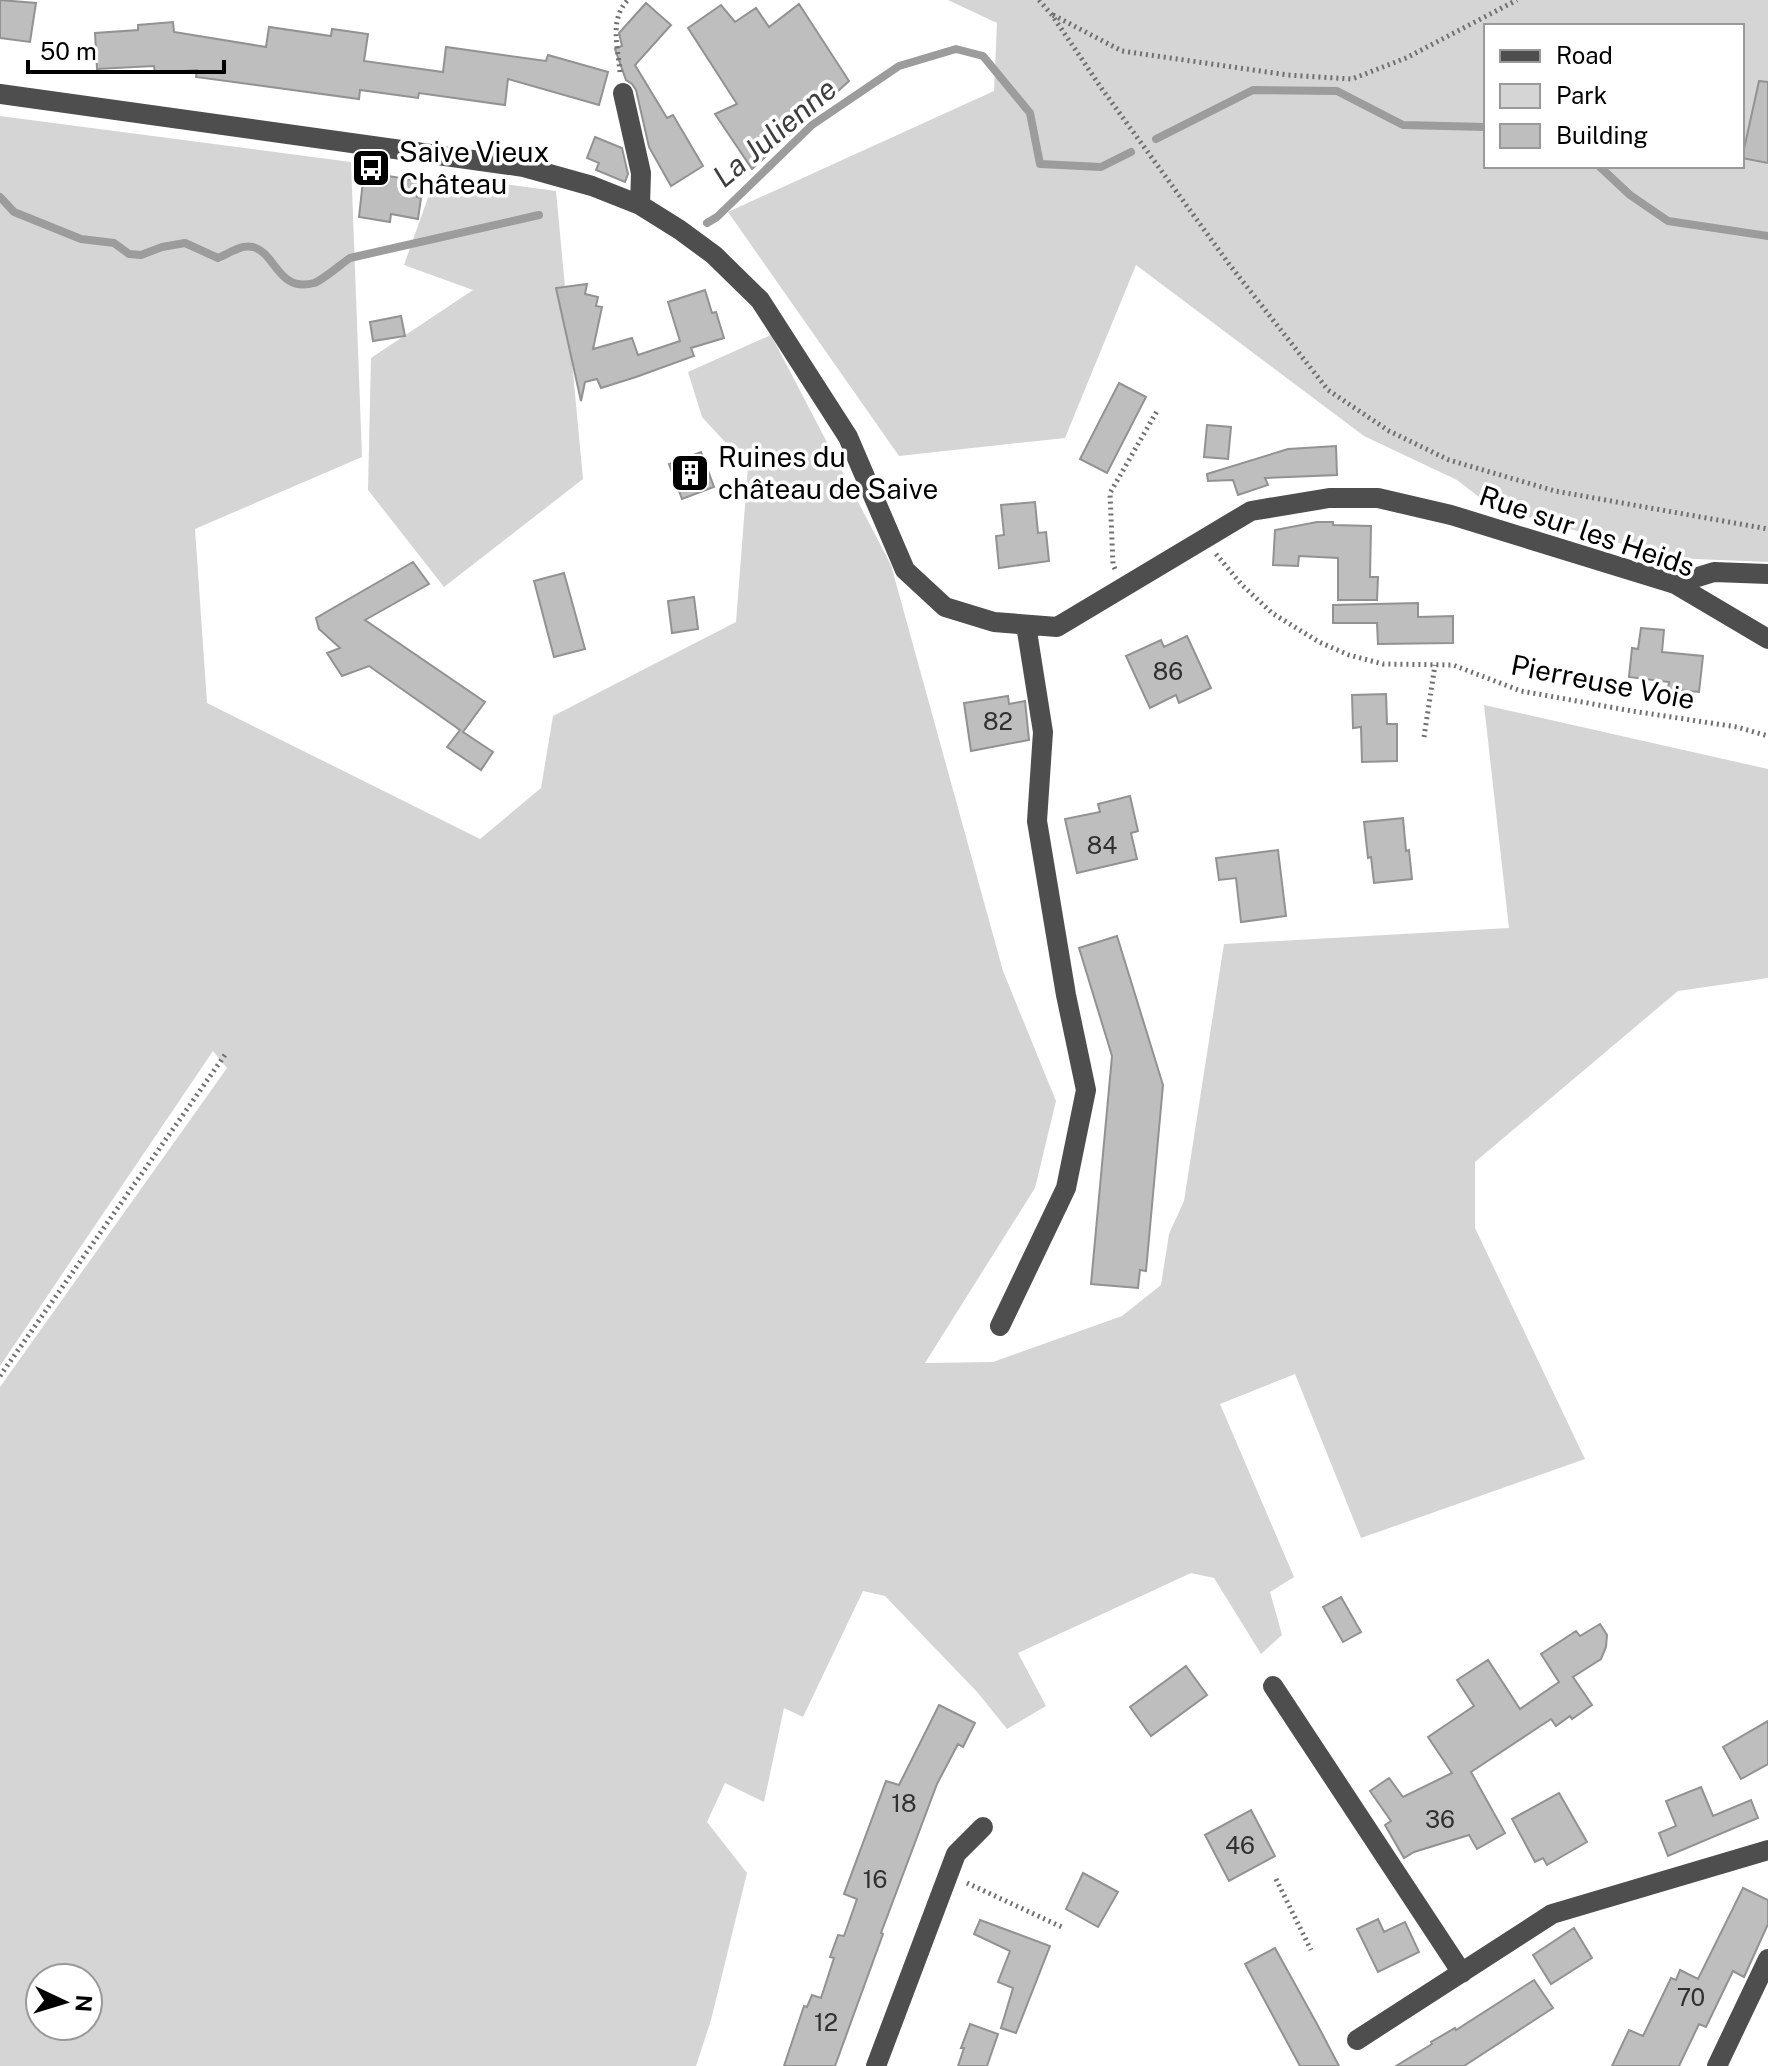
<svg xmlns="http://www.w3.org/2000/svg" width="1768" height="2066" font-family="'Public Sans',sans-serif">
<rect width="100%" height="100%" fill="#fff"/>
<path fill="#d5d5d5" fill-rule="evenodd" d="M 948,0 L 1768,0 L 1768,562 L 1672,558 L 1492,507 L 1457,480 L 1364,436 L 1136,265 L 1065,438 L 899,456 L 728,212 L 994,91 L 997,23 ZM 1486,26 L 1742,26 L 1742,166 L 1486,166 Z
M 0,116 L 351,162 L 362,457 L 195,529 L 207,703 L 480,839 L 541,788 L 553,716 L 736,622 L 748,467 L 702,417 L 688,372 L 771,335 L 891,565 L 1003,971 L 1056,1101 L 1035,1188 L 925,1363 L 993,1362 L 1122,1316 L 1161,1285 L 1169,1234 L 1184,1201 L 1224,944 L 1509,928 L 1484,705 L 1768,769 L 1768,978 L 1678,991 L 1475,1162 L 1475,1228 L 1585,1459 L 1361,1538 L 1295,1374 L 1220,1404 L 1294,1577 L 1270,1592 L 1282,1635 L 1261,1654 L 1214,1578 L 1191,1573 L 1018,1653 L 1046,1706 L 1007,1729 L 978,1693 L 885,1596 L 863,1591 L 803,1717 L 784,1708 L 764,1802 L 725,1783 L 707,1822 L 747,1873 L 711,2020 L 696,2066 L 0,2066 L 0,1387 L 227,1068 L 213,1051 L 0,1366 ZM 40,1978 L 88,1978 L 88,2026 L 40,2026 Z
M 436,175 L 556,191 L 583,479 L 444,587 L 368,490 L 371,358 L 473,290 L 404,265 Z"/>
<g fill="none" stroke-linecap="round" stroke-linejoin="round">
<path stroke="#9c9c9c" stroke-width="8" d="M 1156,139 L 1253,90 L 1337,91 L 1403,125 L 1486,127
M 1599,166 L 1630,195 L 1668,221 L 1768,236
M 0,197 L 14,212 L 81,239 L 114,243 L 129,254 L 141,255 L 162,247 L 185,243 L 218,258 C 229,254 240,244 253,247 C 276,253 278,293 314,283 C 323,280 341,264 350,258 L 539,215
M 707,223 L 717,217 L 812,125 L 899,66 L 956,49 L 983,56 L 1030,113 L 1040,164 L 1101,167 L 1131,152"/>
</g>
<path fill="#bebebe" stroke="#929292" stroke-width="2" d="M 0,0 L 36,3 L 30,42 L 0,38 Z
M 646,3 L 671,25 L 635,65 L 667,118 L 673,115 L 703,166 L 671,186 L 649,147 L 636,90 L 632,84 L 626,80 L 615,49 L 622,46 L 619,33 Z
M 799,4 L 849,81 L 752,169 L 715,114 L 737,104 L 688,28 L 721,5 L 735,22 L 756,8 L 769,27 Z
M 173,22 L 174,32 L 266,47 L 269,27 L 331,36 L 332,29 L 368,34 L 364,61 L 443,72 L 446,47 L 546,61 L 548,55 L 608,72 L 599,105 L 508,79 L 505,105 L 419,93 L 418,98 L 360,90 L 359,99 L 196,77 L 197,70 L 155,73 L 154,66 L 97,69 L 95,33 L 138,30 L 138,25 Z
M 1759,81 L 1768,82 L 1768,163 L 1742,158 Z
M 595,137 L 622,148 L 628,174 L 625,182 L 596,170 L 599,163 L 587,158 Z
M 364,172 L 419,181 L 417,197 L 421,198 L 418,219 L 391,214 L 390,222 L 359,217 Z
M 587,284 L 585,294 L 598,297 L 596,306 L 602,307 L 593,349 L 632,338 L 638,355 L 680,341 L 668,302 L 705,290 L 712,313 L 716,312 L 724,338 L 691,348 L 694,356 L 636,377 L 601,388 L 597,379 L 585,382 L 581,401 L 556,288 Z
M 401,316 L 405,336 L 373,341 L 370,322 Z
M 1119,383 L 1146,397 L 1107,473 L 1080,459 Z
M 1207,425 L 1231,427 L 1228,459 L 1204,457 Z
M 1336,446 L 1337,475 L 1265,478 L 1268,485 L 1238,495 L 1233,480 L 1208,481 L 1207,474 L 1288,449 Z
M 701,452 L 714,487 L 682,499 L 669,464 Z
M 1035,502 L 1038,533 L 1046,532 L 1049,561 L 999,568 L 996,536 L 1004,535 L 1001,505 Z
M 1317,522 L 1333,522 L 1333,525 L 1371,526 L 1370,577 L 1378,577 L 1377,600 L 1338,600 L 1338,558 L 1299,556 L 1298,566 L 1273,565 L 1275,530 Z
M 413,562 L 429,584 L 365,620 L 485,702 L 463,732 L 493,752 L 481,770 L 447,747 L 460,730 L 369,666 L 342,676 L 327,653 L 340,648 L 319,629 L 316,618 Z
M 564,573 L 585,649 L 554,657 L 534,581 Z
M 694,597 L 698,629 L 672,633 L 668,601 Z
M 1418,603 L 1418,617 L 1453,616 L 1453,643 L 1378,644 L 1377,623 L 1333,623 L 1333,605 Z
M 1641,628 L 1664,630 L 1662,652 L 1703,656 L 1699,692 L 1668,689 L 1669,682 L 1629,677 L 1632,648 L 1638,649 Z
M 1187,636 L 1211,688 L 1179,703 L 1176,695 L 1150,708 L 1126,656 L 1161,640 L 1164,647 Z
M 1386,694 L 1387,724 L 1397,724 L 1397,761 L 1362,762 L 1361,727 L 1353,728 L 1352,695 Z
M 1008,696 L 1009,704 L 1025,701 L 1029,740 L 971,751 L 964,703 Z
M 1130,796 L 1138,831 L 1131,833 L 1137,859 L 1077,873 L 1065,819 L 1100,812 L 1098,804 Z
M 1403,818 L 1406,851 L 1409,850 L 1412,879 L 1374,883 L 1371,857 L 1368,858 L 1364,822 Z
M 1278,850 L 1286,916 L 1241,922 L 1236,878 L 1219,880 L 1216,858 Z
M 1117,936 L 1163,1085 L 1146,1271 L 1140,1270 L 1138,1288 L 1091,1284 L 1112,1056 L 1079,948 Z
M 1341,1597 L 1361,1632 L 1343,1642 L 1323,1607 Z
M 1600,1624 L 1607,1635 L 1606,1647 L 1601,1659 L 1573,1677 L 1592,1705 L 1572,1719 L 1570,1716 L 1556,1726 L 1551,1719 L 1471,1772 L 1505,1833 L 1477,1849 L 1469,1835 L 1414,1852 L 1404,1858 L 1385,1825 L 1391,1821 L 1370,1791 L 1389,1778 L 1403,1797 L 1452,1773 L 1428,1737 L 1474,1706 L 1457,1680 L 1488,1660 L 1520,1709 L 1559,1682 L 1541,1654 L 1576,1631 L 1580,1636 Z
M 1186,1666 L 1207,1695 L 1151,1736 L 1130,1707 Z
M 939,1705 L 975,1723 L 963,1747 L 958,1744 L 937,1784 L 881,1933 L 883,1934 L 835,2066 L 784,2066 L 804,2006 L 807,2007 L 812,1995 L 821,1998 L 834,1958 L 830,1957 L 838,1935 L 844,1936 L 857,1899 L 844,1894 L 886,1781 L 899,1785 Z
M 1768,1721 L 1768,1764 L 1741,1779 L 1723,1747 Z
M 1701,1787 L 1713,1816 L 1751,1800 L 1758,1818 L 1668,1856 L 1659,1833 L 1676,1826 L 1666,1801 Z
M 1559,1793 L 1587,1842 L 1547,1865 L 1543,1858 L 1535,1862 L 1512,1819 Z
M 1251,1810 L 1275,1856 L 1229,1881 L 1205,1835 Z
M 1083,1873 L 1118,1892 L 1098,1927 L 1066,1909 Z
M 1743,1888 L 1768,1900 L 1768,1924 L 1744,1977 L 1733,1971 L 1706,2027 L 1699,2024 L 1679,2066 L 1612,2066 L 1629,2030 L 1643,2036 L 1671,1978 L 1676,1980 L 1680,1970 L 1698,1979 Z
M 1378,1919 L 1384,1932 L 1405,1922 L 1419,1952 L 1378,1972 L 1357,1929 Z
M 980,1920 L 1050,1946 L 1016,2033 L 1001,2028 L 1013,1988 L 998,1982 L 1010,1951 L 974,1934 Z
M 1574,1928 L 1592,1958 L 1551,1984 L 1533,1955 Z
M 1275,1948 L 1317,2024 L 1339,2066 L 1300,2066 L 1245,1964 Z
M 1534,1980 L 1553,2008 L 1464,2066 L 1396,2066 L 1432,2044 L 1431,2042 L 1455,2028 L 1456,2030 Z
M 970,2024 L 998,2034 L 987,2066 L 958,2066 L 964,2048 L 961,2048 Z"/>
<g fill="none" stroke-linecap="round" stroke-linejoin="round">
<path stroke="#707070" stroke-width="5" stroke-dasharray="2 4" stroke-linecap="butt" d="M 1039,0 L 1052,15 L 1102,89 L 1229,264 L 1328,390 L 1389,431 L 1449,460 L 1555,491 L 1768,529
M 1053,15 L 1122,51 L 1288,75 L 1352,79 L 1406,58 L 1517,0
M 620,72 C 618,48 609,19 628,0
M 1216,554 L 1241,584 L 1272,613 L 1319,642 L 1349,655 L 1383,664 L 1453,665 L 1521,691 L 1632,711 L 1737,727 L 1768,736
M 1115,569 L 1113,565 L 1110,493 L 1157,411
M 1424,737 L 1435,665
M 0,1376 L 227,1052
M 1276,1879 L 1311,1950
M 967,1883 L 1064,1928"/>
<path stroke="#4e4e4e" stroke-width="20" d="M 623,93 L 641,173 L 640,205
M 0,94 L 524,167 L 592,186 L 640,205 L 680,230 L 714,255 L 760,300 L 848,437 L 905,570 L 945,607 L 994,622 L 1057,627 L 1251,511 L 1329,498 L 1378,498 L 1451,515 L 1675,584 L 1768,639
M 1675,584 L 1714,572 L 1768,574
M 1000,1326 L 1066,1188 L 1086,1090 L 1066,995 L 1037,821 L 1043,732 L 1026,625
M 1273,1686 L 1462,1973
M 1357,2040 L 1552,1914 L 1768,1850
M 876,2066 L 956,1854 L 983,1827
M 1717,2066 L 1768,1959"/>
</g>
<defs>
<g id="bus-square" transform="scale(2)"><rect x="-9" y="-9" width="18" height="18" rx="4" fill="#000" stroke="#fff"/><path d="M-5-6H5V4H4V6H2V4H-2V6H-4V4H-5ZM-3.5-4V0h7V-4ZM-3.5 1.2v1.5H-2V1.2ZM2 1.2v1.5H3.5V1.2Z" fill="#fff"/></g>
<g id="building-square" transform="scale(2)"><rect x="-9" y="-9" width="18" height="18" rx="4" fill="#000" stroke="#fff"/><path d="M-4-6H4V6H1V3H-1V6H-4ZM-2.5-4.3h1.7v1.8h-1.7ZM.8-4.3h1.7v1.8H.8ZM-2.5-1h1.7V.8h-1.7ZM.8-1h1.7V.8H.8Z" fill="#fff"/></g>
</defs>
<g fill-rule="evenodd">
<use href="#bus-square" x="371" y="168"/>
<use href="#building-square" x="690" y="473"/>
</g>
<g text-anchor="middle" stroke-width="7" stroke-linejoin="round" paint-order="stroke">
<g font-size="24" fill="#303030">
<text x="1168" y="680">86</text>
<text x="998" y="730">82</text>
<text x="1102" y="854">84</text>
<text x="904" y="1812">18</text>
<text x="1440" y="1828">36</text>
<text x="1240" y="1854">46</text>
<text x="875" y="1888">16</text>
<text x="1691" y="2006">70</text>
<text x="826" y="2031">12</text>
</g>
<g font-size="28" fill="#000" stroke="#fff" text-anchor="start">
<text x="399" y="162">Saive Vieux<tspan x="399" dy="32">Château</tspan></text>
<text x="718" y="467">Ruines du<tspan x="718" dy="32">château de Saive</tspan></text>
</g>
<g font-size="28" fill="#000" stroke="#fff">
<text transform="translate(1587 531) rotate(19)" y="10">Rue sur les Heids</text>
<text transform="translate(1603 682) rotate(11)" y="10">Pierreuse Voie</text>
</g>
<g font-size="30" font-style="italic" fill="#3d3d3d" stroke="#fff">
<text transform="translate(775 133) rotate(-40)" y="10">La Julienne</text>
</g>
</g>
<rect x="1484" y="24" width="260" height="144" fill="#ffffff" stroke="#999999" stroke-width="2"/>
<rect x="1500" y="50" width="40" height="12" fill="#4e4e4e" stroke="#999999" stroke-width="2"/>
<text x="1556" y="64" font-size="24" fill="#000000">Road</text>
<rect x="1500" y="84" width="40" height="24" fill="#d5d5d5" stroke="#999999" stroke-width="2"/>
<text x="1556" y="104" font-size="24" fill="#000000">Park</text>
<rect x="1500" y="124" width="40" height="24" fill="#bebebe" stroke="#999999" stroke-width="2"/>
<text x="1556" y="144" font-size="24" fill="#000000">Building</text>
<g transform="translate(64 2002) rotate(94)"><circle r="38" fill="#ffffff" stroke="#999999" stroke-width="2"/>
<path d="M0-6L14 30L0 20L-14 30Z" fill="#000000"/>
<text y="-12" font-size="22" font-weight="bold" text-anchor="middle" fill="#000000">N</text>
</g>
<path d="M28 60v12h196v-12" fill="none" stroke="#000000" stroke-width="4"/>
<text x="40" y="60" font-size="24" fill="#000000" stroke="#ffffff" stroke-width="6" paint-order="stroke">50 m</text>
</svg>
